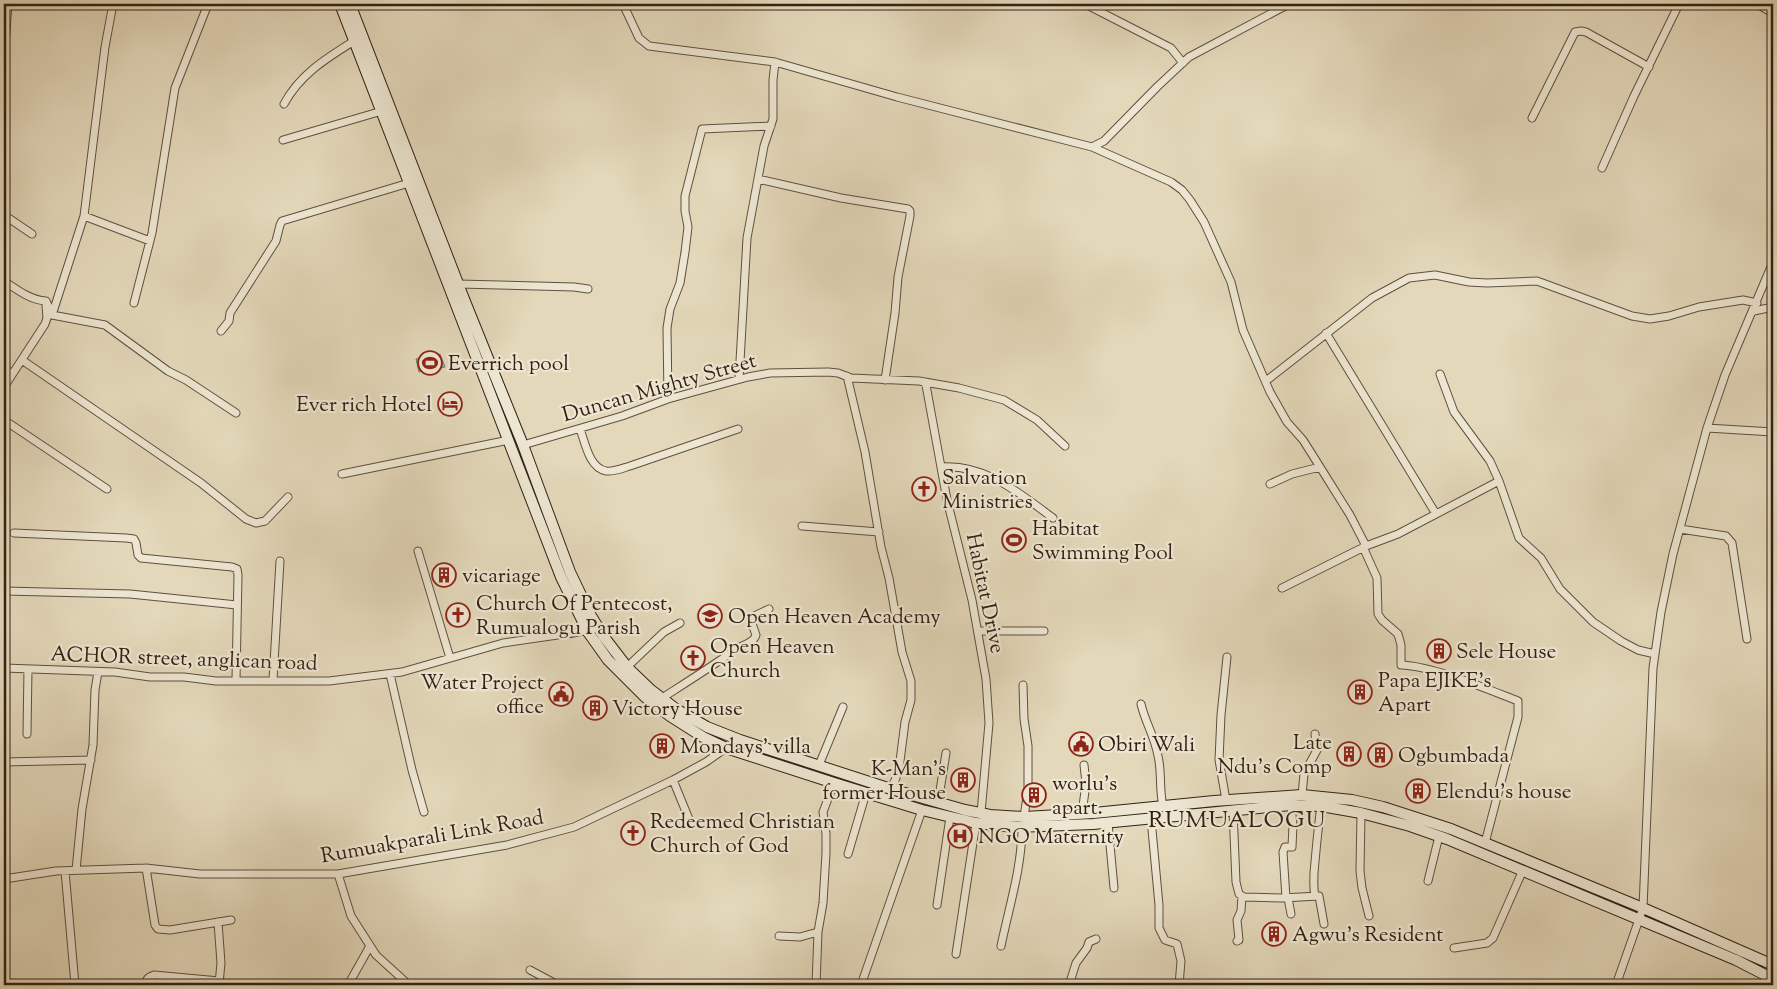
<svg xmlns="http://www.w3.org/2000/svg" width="1777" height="989" font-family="'Sorts Mill Goudy',serif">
<rect width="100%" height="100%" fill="#e3d8ba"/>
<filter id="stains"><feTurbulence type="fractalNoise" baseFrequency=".004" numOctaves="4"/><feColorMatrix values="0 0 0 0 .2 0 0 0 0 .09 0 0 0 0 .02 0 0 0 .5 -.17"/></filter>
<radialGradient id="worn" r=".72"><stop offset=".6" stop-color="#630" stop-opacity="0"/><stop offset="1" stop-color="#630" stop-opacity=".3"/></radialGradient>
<path fill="#96b9b5" stroke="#6f7c75" d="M 440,354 L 445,367 L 419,372 L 416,359 Z"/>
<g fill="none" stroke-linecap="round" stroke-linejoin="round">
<path stroke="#6f7c75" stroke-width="2.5" d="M 571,637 L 579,635"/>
<g stroke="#604f3e" stroke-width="9">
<path id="street" d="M 623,4 L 639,38 L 649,46 L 775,62 L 897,97 L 1092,147 L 1171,182 L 1182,190 L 1190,200 L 1204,222 L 1231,282 L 1243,330 L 1270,392 L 1287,422 L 1303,440 L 1320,467 L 1292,474 L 1270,484
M 1085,4 L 1171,48 L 1183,63
M 1757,4 L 1773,13
M 4,58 L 8,4
M 284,104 C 300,74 327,58 354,41
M 1532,118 L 1575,32 L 1581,31 L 1586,32 L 1649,67
M 283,140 L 382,111
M 1092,147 L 1104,141 L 1157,87 L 1189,57 L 1289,4
M 1602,168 L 1634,96 L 1679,4
M 758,179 L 841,198 L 908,209 L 910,211 L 910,216 L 898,277 L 895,313 L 885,380
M 4,215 L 32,234
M 84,216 L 150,241
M 4,281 C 16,289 30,300 46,301 L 52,315 L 105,325 L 168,371 L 186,380 L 236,413
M 458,284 L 574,287 L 588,289
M 134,303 L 152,233 L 175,88 L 208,4
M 1754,311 L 1773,307
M 52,315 L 84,216 L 105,47 L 113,4
M 221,331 L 229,321 L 230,313 L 276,241 L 280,225 L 282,221 L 409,183
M 1326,333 L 1436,514
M 22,360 L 201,483 L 246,519 L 256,523 L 265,521 L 288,497
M 4,368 L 12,374
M 847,376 L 865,452 L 881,547 L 889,578 L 902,652 L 911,681 L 911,700 L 905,722 L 900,761 L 896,778 L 891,789
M 739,379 L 747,238 L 764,146 L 773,119 L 773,80 L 775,62
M 1266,381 L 1372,298 L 1409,278 L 1435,275 L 1469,282 L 1487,283 L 1537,281 L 1632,316 L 1650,319 L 1669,316 L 1699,307 L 1743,300 L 1757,303
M 924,382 L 926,385 L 947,500 L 972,600 L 986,679 L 989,723 L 981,813
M 4,387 L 45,324 L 47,318 L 46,306
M 668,399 L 667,328 L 670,309 L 680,283 L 685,252 L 688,227 L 685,211 L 685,196 L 702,129 L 771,126
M 4,420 L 107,489
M 1707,428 L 1773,432
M 580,429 C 585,442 589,468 606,471 C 614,472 623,468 630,466 L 738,429
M 523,445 L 622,416 L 668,399 L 748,377 L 770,373 L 828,372 L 838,373 L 851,378 L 919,381 L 959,388 L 1004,400 L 1037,420 L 1065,446
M 941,467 C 986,464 1019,493 1053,518
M 1320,467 L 1350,515 L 1366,546 L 1398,534 L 1499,481 L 1490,461 L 1454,412 L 1440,374
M 342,474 L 509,440
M 1499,481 L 1519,538 L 1541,558 L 1560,589 L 1593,622 L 1621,641 L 1638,650 L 1655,654
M 802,526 L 879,532
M 1680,529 L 1726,536 L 1732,543 L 1747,639
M 14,533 L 126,538 L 134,539 L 136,543 L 138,555 L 141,558 L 232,567 L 237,569 L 238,575 L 236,680
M 1363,547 L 1377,578 L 1378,614 L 1382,620 L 1398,634 L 1401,645 L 1401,665 C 1433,666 1487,689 1518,701 L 1518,717 L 1485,843
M 418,551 L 450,658
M 1282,588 L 1366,546
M 4,591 L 130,594 L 237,605
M 978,631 L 1044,631
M 627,667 L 664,632 L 680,623
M 4,668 L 115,672 L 150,677 L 184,677 L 216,681 L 329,681 L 402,672 L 503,643 L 592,630
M 390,674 L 412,770 L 424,812
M 273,680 L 280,561
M 1023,685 L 1024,719 L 1028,746 L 1028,790 L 1024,817
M 662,698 C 687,682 711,667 735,650 C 742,645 754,643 756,635 L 750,618 L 769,609
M 1141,704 C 1145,722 1155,737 1158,756 C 1162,772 1159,790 1163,806
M 27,734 L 28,669
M 4,762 L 91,760
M 819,765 L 843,707
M 673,780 L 691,824
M 1302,795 L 1304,774 L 1317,750 L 1315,734
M 1226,800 L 1219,760 L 1221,715 L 1227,657
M 938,803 L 946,753
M 1233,810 L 1236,882 L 1239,894 L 1244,897 L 1282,898 L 1319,896 L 1324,924
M 1361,813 L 1360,871 L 1362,888 L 1369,916
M 1082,814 L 1086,783 L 1084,765
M 1151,819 L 1159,905 L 1159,928 L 1165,940 L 1177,944 L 1181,961 L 1179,985
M 1108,823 L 1114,888
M 848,854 L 866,793
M 146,868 L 155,925 L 158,929 L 170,930 L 231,920
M 76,870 L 82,809 L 93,745 L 95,690 L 98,672
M 65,871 L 75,985
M 338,874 L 351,916 L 376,955 L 409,985
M 4,879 L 56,871 L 146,868 L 200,874 L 338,874 L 507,845 L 574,827 L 673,780 L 706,762 L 726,748
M 1428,881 L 1439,836
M 1315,896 C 1313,887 1314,882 1314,873 C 1316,850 1318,828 1321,806
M 1286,898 L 1283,852 L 1285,847 L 1292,847 L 1293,825 L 1291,805
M 1288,898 L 1291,914
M 937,905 L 950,817
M 218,922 L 221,963 L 219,984
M 779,936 L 800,937 L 818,932 L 823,903 L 826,853 L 826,834 L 823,812 L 834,783
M 1237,941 L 1239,940 L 1237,920 L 1241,911 L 1242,896
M 1001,946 C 1009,907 1022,867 1022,827
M 1454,948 L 1487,943 L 1493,938 L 1523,870
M 956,954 L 976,823
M 530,970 L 558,985
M 146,985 C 146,979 148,977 154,975 L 219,981
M 348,985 L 370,946
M 816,985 L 818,932
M 861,985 L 922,810
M 1069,985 L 1076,963 L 1087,948 L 1089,942 L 1096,939
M 1616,985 L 1643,908 L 1653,668 L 1661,612 L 1673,554 L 1707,428 L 1725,375 L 1773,262"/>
</g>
<g stroke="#342114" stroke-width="12">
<path id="secondary" d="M 340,4 L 561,577 L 588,632 L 608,660 L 645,697 L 670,716 L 703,737 L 726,748 L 834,783 L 922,810 L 976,823 L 1016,827 L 1093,824 L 1291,805 L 1321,806 L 1361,813 L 1410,826 L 1447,839 L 1736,960 L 1773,979
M 350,4 L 464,299 L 523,445 L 570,572 L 591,616 L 604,637 L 627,667 L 651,690 L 676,709 L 707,727 L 740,740 L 891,789 L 965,810 L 990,815 L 1024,817 L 1094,813 L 1214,801 L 1302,795 L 1352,800 L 1383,807 L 1451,829 L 1643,908 L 1773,965"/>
</g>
<use href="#street" stroke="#ede6d2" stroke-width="7"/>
<use href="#secondary" stroke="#ede6d2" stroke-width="10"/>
</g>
<defs>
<g id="stadium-ring" transform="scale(1.25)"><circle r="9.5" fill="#ede6d2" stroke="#8f2418" stroke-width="1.5"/><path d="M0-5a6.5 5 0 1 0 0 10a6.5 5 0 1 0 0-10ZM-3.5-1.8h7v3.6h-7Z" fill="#8f2418"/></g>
<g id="hotel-ring" transform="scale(1.25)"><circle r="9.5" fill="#ede6d2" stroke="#8f2418" stroke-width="1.5"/><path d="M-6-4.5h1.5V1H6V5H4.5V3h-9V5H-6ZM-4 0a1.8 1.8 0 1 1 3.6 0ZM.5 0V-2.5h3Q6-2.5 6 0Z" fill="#8f2418"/></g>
<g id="church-ring" transform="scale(1.25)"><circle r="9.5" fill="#ede6d2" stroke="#8f2418" stroke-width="1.5"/><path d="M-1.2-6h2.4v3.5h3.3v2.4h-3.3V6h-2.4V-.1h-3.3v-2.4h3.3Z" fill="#8f2418"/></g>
<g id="building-ring" transform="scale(1.25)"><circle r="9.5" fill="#ede6d2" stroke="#8f2418" stroke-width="1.5"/><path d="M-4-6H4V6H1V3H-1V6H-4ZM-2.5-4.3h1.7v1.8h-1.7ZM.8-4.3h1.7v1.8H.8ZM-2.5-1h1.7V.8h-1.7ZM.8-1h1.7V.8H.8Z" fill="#8f2418"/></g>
<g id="school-ring" transform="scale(1.25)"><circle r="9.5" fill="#ede6d2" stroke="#8f2418" stroke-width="1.5"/><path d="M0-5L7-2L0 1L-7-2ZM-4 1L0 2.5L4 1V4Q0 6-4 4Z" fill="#8f2418"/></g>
<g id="civic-ring" transform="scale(1.25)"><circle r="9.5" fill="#ede6d2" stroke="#8f2418" stroke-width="1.5"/><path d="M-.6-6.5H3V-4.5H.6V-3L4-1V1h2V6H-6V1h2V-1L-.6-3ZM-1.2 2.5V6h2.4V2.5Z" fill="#8f2418"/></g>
<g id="hospital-ring" transform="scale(1.25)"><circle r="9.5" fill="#ede6d2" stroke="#8f2418" stroke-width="1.5"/><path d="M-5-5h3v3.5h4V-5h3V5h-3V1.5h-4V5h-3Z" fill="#8f2418"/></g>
</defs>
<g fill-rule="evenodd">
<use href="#stadium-ring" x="430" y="363"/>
<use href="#hotel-ring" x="450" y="404"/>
<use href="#church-ring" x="924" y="489"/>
<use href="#stadium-ring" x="1014" y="540"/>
<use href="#building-ring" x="444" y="575"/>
<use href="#church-ring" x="458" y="615"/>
<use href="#school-ring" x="710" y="616"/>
<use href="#building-ring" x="1439" y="651"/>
<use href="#church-ring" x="693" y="658"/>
<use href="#building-ring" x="1360" y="692"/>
<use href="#civic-ring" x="561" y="694"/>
<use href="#building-ring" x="595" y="708"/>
<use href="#civic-ring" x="1081" y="744"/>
<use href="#building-ring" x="662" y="746"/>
<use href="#building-ring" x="1349" y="754"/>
<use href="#building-ring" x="1380" y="755"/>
<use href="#building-ring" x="963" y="780"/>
<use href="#building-ring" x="1418" y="791"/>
<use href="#building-ring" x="1034" y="795"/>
<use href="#church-ring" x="633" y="833"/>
<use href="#hospital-ring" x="960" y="836"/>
<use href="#building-ring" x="1274" y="934"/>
</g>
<g text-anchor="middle" stroke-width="4.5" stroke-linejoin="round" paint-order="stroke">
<g font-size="21" fill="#342114" stroke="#ede6d2" text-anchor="start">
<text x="448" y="370">Everrich pool</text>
<text x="432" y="411" text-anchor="end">Ever rich Hotel</text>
<text x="942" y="484">Salvation<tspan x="942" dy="24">Ministries</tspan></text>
<text x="1032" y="535">Habitat<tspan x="1032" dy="24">Swimming Pool</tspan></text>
<text x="462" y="582">vicariage</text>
<text x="476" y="610">Church Of Pentecost,<tspan x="476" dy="24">Rumualogu Parish</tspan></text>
<text x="728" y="623">Open Heaven Academy</text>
<text x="710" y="653">Open Heaven<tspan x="710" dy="24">Church</tspan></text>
<text x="1456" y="658">Sele House</text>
<text x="1378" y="687">Papa EJIKE's<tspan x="1378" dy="24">Apart</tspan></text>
<text x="544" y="689" text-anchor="end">Water Project<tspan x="544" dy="24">office</tspan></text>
<text x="612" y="715">Victory House</text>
<text x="1332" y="749" text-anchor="end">Late<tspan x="1332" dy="24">Ndu's Comp</tspan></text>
<text x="1098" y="751">Obiri Wali</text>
<text x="680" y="753">Mondays' villa</text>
<text x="1398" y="762">Ogbumbada</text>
<text x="946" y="775" text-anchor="end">K-Man's<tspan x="946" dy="24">former House</tspan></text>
<text x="1052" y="790">worlu's<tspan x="1052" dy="24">apart.</tspan></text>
<text x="1436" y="798">Elendu's house</text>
<text x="650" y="828">Redeemed Christian<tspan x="650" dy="24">Church of God</tspan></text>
<text x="978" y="843">NGO Maternity</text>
<text x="1292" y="941">Agwu's Resident</text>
</g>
<g font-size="21" fill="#342114" stroke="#ede6d2">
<text transform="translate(659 387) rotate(-16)" y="7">Duncan Mighty Street</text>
<text transform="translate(986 593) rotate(78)" y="7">Habitat Drive</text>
<text transform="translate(184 658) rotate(2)" y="7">ACHOR street, anglican road</text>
<text transform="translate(432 836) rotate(-10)" y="7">Rumuakparali Link Road</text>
</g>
<g font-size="24" letter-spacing="1" fill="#342114" stroke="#ede6d2">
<text x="1237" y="827">RUMUALOGU</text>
</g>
</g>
<rect width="1777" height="989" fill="none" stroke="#e3d8ba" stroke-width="20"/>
<rect x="5" y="5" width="1767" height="979" fill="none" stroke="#342114" stroke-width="2.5"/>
<rect x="10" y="10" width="1757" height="969" fill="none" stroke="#342114"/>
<rect width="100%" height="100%" filter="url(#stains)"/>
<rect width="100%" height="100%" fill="url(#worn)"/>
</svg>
